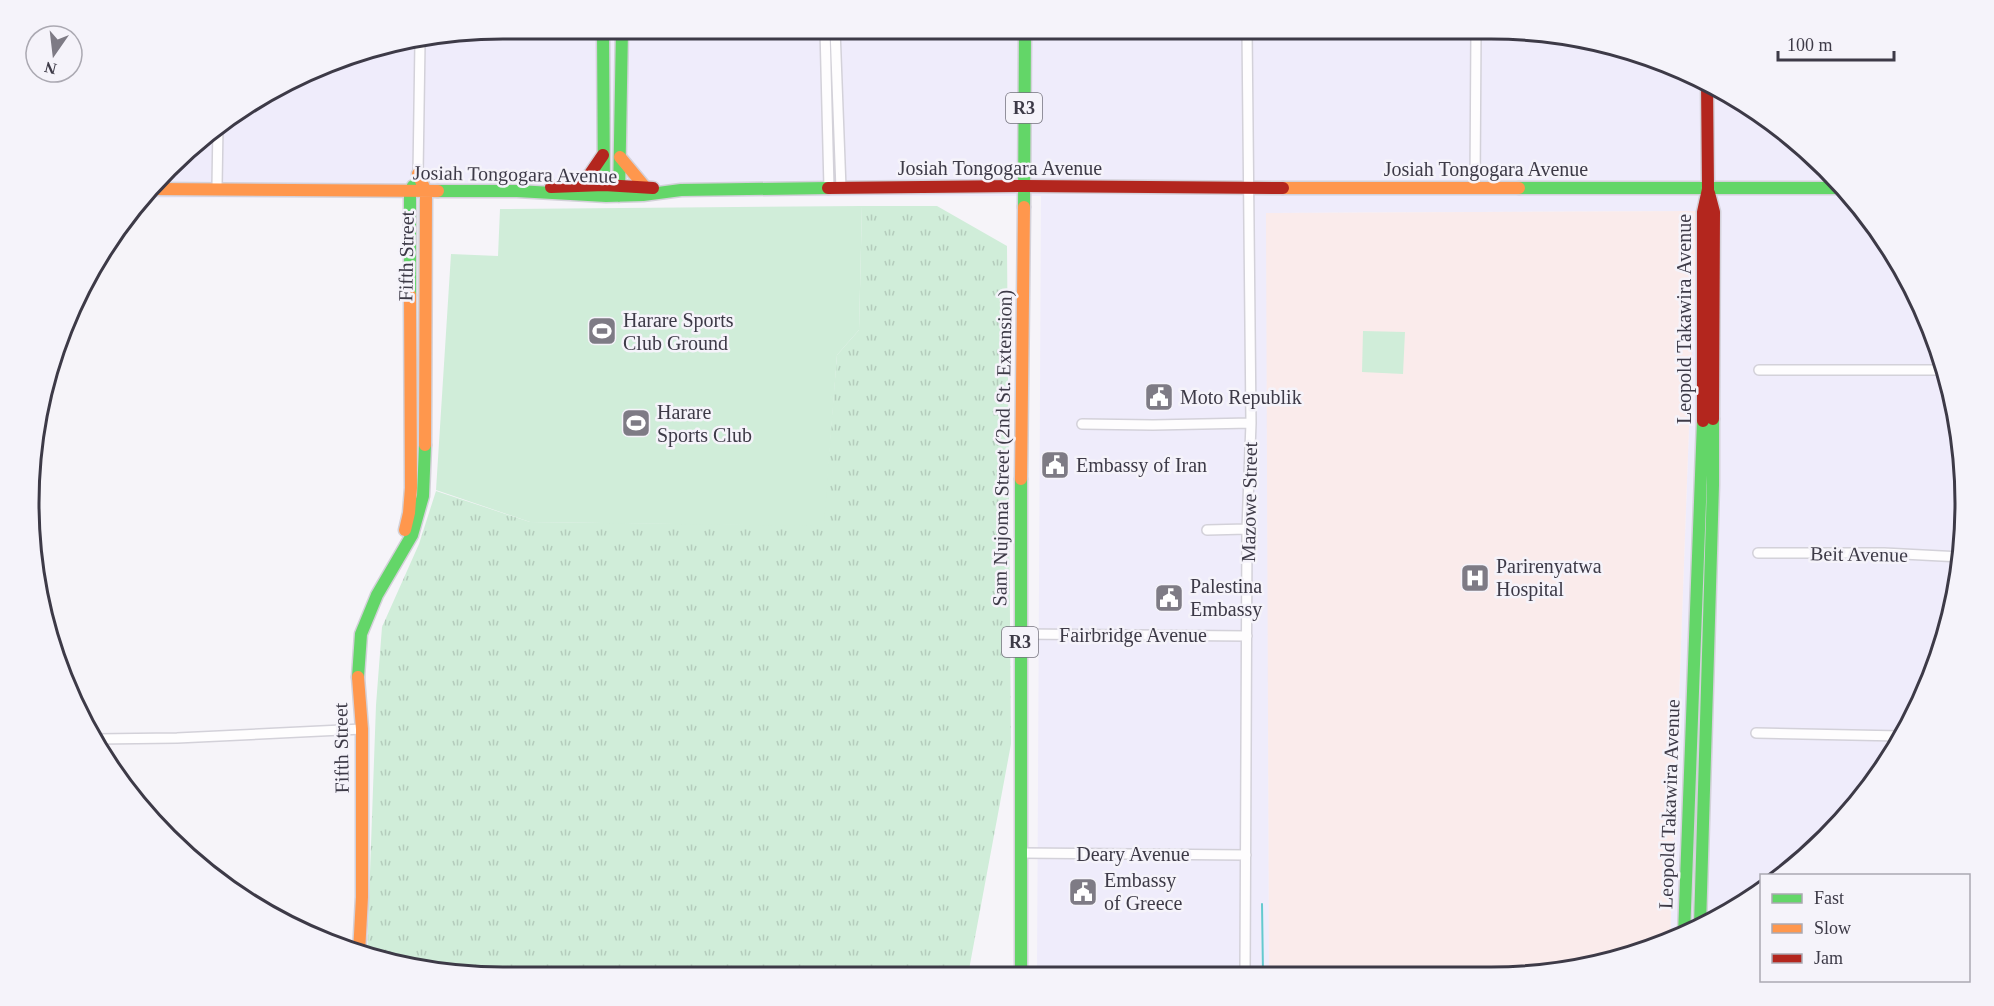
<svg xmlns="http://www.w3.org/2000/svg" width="1994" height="1006" font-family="Georgia,serif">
<defs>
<pattern id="grass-tufts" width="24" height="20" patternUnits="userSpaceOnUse" patternTransform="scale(1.5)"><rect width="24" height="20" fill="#d0edd9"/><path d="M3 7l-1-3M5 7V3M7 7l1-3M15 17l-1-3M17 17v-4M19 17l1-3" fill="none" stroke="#b4ccbc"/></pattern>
</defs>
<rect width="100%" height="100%" fill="#f6f4f9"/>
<path fill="#efecfb" d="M 503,29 L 1522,29 L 1613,45 L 1701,77 L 1780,126 L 1848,190 L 1902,265 L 1940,350 L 1961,441 L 1965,534 L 1949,625 L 1917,713 L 1848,816 L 1784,875 L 1762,876 L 1761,890 L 1670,942 L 1697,211 L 1267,213 L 1269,974 L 1037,975 L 1041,196 L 147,198 L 214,127 L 350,54 Z"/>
<path fill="#faebeb" d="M 1697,211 L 1670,942 L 1553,973 L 1269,974 L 1266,213 Z"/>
<path fill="url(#grass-tufts)" d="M 862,206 L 937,206 L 1007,246 L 1011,744 L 968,975 L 472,977 L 381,961 L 367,956 L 376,705 L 382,627 L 419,544 L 436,491 L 530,522 L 823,525 L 837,355 L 859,330 Z"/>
<path fill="#d0edd9" d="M 862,206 L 859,330 L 837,355 L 824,526 L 530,522 L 436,490 L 451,254 L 498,256 L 500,209 Z
M 1363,331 L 1405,332 L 1403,374 L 1362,372 Z"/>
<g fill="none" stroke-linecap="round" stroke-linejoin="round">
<path stroke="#64cacf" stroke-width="2" d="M 1262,904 L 1263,974"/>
<g stroke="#d3d1d9" stroke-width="12">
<path id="street" d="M 825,29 L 829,188
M 835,29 L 841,189
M 418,174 L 420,42
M 217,187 L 218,125
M 1475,187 L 1476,29
M 1759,370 L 1945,370
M 1082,424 L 1153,425 L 1251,423
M 1207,530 L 1247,529
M 1758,553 L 1884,553 L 1961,557
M 1020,634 L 1247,636
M 1756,733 L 1901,736
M 96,739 L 177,738 L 362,729
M 1021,853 L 1246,855
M 1245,974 L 1247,529 L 1251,423 L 1247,29"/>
</g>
<g stroke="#d3d1d9" stroke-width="15">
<path id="fast" d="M 603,29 L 604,196
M 1519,188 L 1846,188
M 438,191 L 517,191 L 606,196 L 643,195 L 681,190 L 828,188
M 619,196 L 622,29
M 1024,207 L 1025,29
M 410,295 L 410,192 L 413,186
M 358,677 L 361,634 L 377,595 L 412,535 L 423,496 L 425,445
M 1700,925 L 1713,485 L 1713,419
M 1684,935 L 1703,421
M 1021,975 L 1021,479"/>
</g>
<g stroke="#d3d1d9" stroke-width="15">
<path id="slow" d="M 620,157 L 645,187
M 418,174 L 426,192 L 425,445
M 1283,188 L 1519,188
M 156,189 L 438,191
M 1021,479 L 1024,207
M 405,530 L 409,513 L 411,488 L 410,295
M 358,677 L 362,729 L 362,897 L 359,953"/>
</g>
<g stroke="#d3d1d9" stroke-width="15">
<path id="jam" d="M 578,185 L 590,174 L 603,155
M 551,187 L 604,185 L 653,188
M 828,188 L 1024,186 L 1283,188
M 1709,193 L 1714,212 L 1713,419
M 1703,421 L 1703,212 L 1708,189 L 1707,81"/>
</g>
<use href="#street" stroke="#fefdfe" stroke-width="9"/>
<use href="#fast" stroke="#63d668" stroke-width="12"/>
<use href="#slow" stroke="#ff974d" stroke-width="12"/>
<use href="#jam" stroke="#b3261e" stroke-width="12"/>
</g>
<defs>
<g id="stadium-square" transform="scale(1.5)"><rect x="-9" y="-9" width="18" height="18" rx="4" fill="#7e7b85" stroke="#f5f3fa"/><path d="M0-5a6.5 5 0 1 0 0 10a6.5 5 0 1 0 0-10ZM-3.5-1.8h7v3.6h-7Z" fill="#fff"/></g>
<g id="civic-square" transform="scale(1.5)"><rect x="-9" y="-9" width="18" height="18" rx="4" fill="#7e7b85" stroke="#f5f3fa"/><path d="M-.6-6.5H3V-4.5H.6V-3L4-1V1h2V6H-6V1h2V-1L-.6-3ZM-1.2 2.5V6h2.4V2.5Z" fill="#fff"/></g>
<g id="hospital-square" transform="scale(1.5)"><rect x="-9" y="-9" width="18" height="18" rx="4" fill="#7e7b85" stroke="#f5f3fa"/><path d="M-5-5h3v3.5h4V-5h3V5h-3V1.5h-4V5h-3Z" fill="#fff"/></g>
</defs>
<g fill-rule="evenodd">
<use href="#stadium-square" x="602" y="331"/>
<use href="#civic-square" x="1159" y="397"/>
<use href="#stadium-square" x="636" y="423"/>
<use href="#civic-square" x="1055" y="465"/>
<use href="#hospital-square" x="1475" y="578"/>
<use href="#civic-square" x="1169" y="598"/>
<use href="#civic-square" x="1083" y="892"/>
</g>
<g text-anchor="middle" stroke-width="5" stroke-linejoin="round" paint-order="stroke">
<g fill="#f5f3fa" stroke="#74727d" stroke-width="1.5">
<rect x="1006" y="93" width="36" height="30" rx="4.5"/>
<rect x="1002" y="627" width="36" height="30" rx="4.5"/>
</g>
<g font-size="18" font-weight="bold" fill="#3d3a47">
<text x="1024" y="114">R3</text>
<text x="1020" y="648">R3</text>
</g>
<g font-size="20" fill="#3d3a47" stroke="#f5f3fa">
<text x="1000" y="175">Josiah Tongogara Avenue</text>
<text x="1486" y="176">Josiah Tongogara Avenue</text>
<text transform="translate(515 174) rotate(1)" y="7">Josiah Tongogara Avenue</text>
<text transform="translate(406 256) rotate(-89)" y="7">Fifth Street</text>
<text transform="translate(1684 319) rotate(-90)" y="7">Leopold Takawira Avenue</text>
<text transform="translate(1002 448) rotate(-89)" y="7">Sam Nujoma Street (2nd St. Extension)</text>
<text transform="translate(1249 502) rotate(-89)" y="7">Mazowe Street</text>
<text transform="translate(1859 554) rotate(1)" y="7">Beit Avenue</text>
<text x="1133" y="642">Fairbridge Avenue</text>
<text transform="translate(341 748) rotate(-91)" y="7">Fifth Street</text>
<text transform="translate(1669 804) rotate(-88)" y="7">Leopold Takawira Avenue</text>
<text x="1133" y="861">Deary Avenue</text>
</g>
<g font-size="20" fill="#3d3a47" stroke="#f5f3fa" text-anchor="start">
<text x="623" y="327">Harare Sports<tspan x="623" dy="23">Club Ground</tspan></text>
<text x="1180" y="404">Moto Republik</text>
<text x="657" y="419">Harare<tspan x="657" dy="23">Sports Club</tspan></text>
<text x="1076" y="472">Embassy of Iran</text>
<text x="1496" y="573">Parirenyatwa<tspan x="1496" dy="23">Hospital</tspan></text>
<text x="1190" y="593">Palestina<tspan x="1190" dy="23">Embassy</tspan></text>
<text x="1104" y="887">Embassy<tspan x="1104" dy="23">of Greece</tspan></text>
</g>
</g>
<path d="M0 0H1994V1006H0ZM503 39H1491A464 464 0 0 1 1955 503V503A464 464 0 0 1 1491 967H503A464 464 0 0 1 39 503V503A464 464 0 0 1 503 39Z" fill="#f5f3fa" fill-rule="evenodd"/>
<path fill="none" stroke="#3d3a47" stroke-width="3" d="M503 39H1491A464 464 0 0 1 1955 503V503A464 464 0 0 1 1491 967H503A464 464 0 0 1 39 503V503A464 464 0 0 1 503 39Z"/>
<rect x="1760" y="874" width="210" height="108" fill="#f5f3fa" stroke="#aba9b2" stroke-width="1.5"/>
<rect x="1772" y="894" width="30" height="9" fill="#63d668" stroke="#aba9b2" stroke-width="1.5"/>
<text x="1814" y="904" font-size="18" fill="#3d3a47">Fast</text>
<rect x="1772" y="924" width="30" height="9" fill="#ff974d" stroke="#aba9b2" stroke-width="1.5"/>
<text x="1814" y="934" font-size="18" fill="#3d3a47">Slow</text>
<rect x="1772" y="954" width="30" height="9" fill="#b3261e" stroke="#aba9b2" stroke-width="1.5"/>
<text x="1814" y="964" font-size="18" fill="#3d3a47">Jam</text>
<g transform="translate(54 54) rotate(194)"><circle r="28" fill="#f5f3fa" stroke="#aba9b2" stroke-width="1.5"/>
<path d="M0-4.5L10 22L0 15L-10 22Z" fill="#7e7b85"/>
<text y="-9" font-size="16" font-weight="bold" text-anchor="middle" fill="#3d3a47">N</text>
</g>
<path d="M1778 51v9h116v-9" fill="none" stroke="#3d3a47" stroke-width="3"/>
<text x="1787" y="51" font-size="18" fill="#3d3a47" stroke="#f5f3fa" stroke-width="4.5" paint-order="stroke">100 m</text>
</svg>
